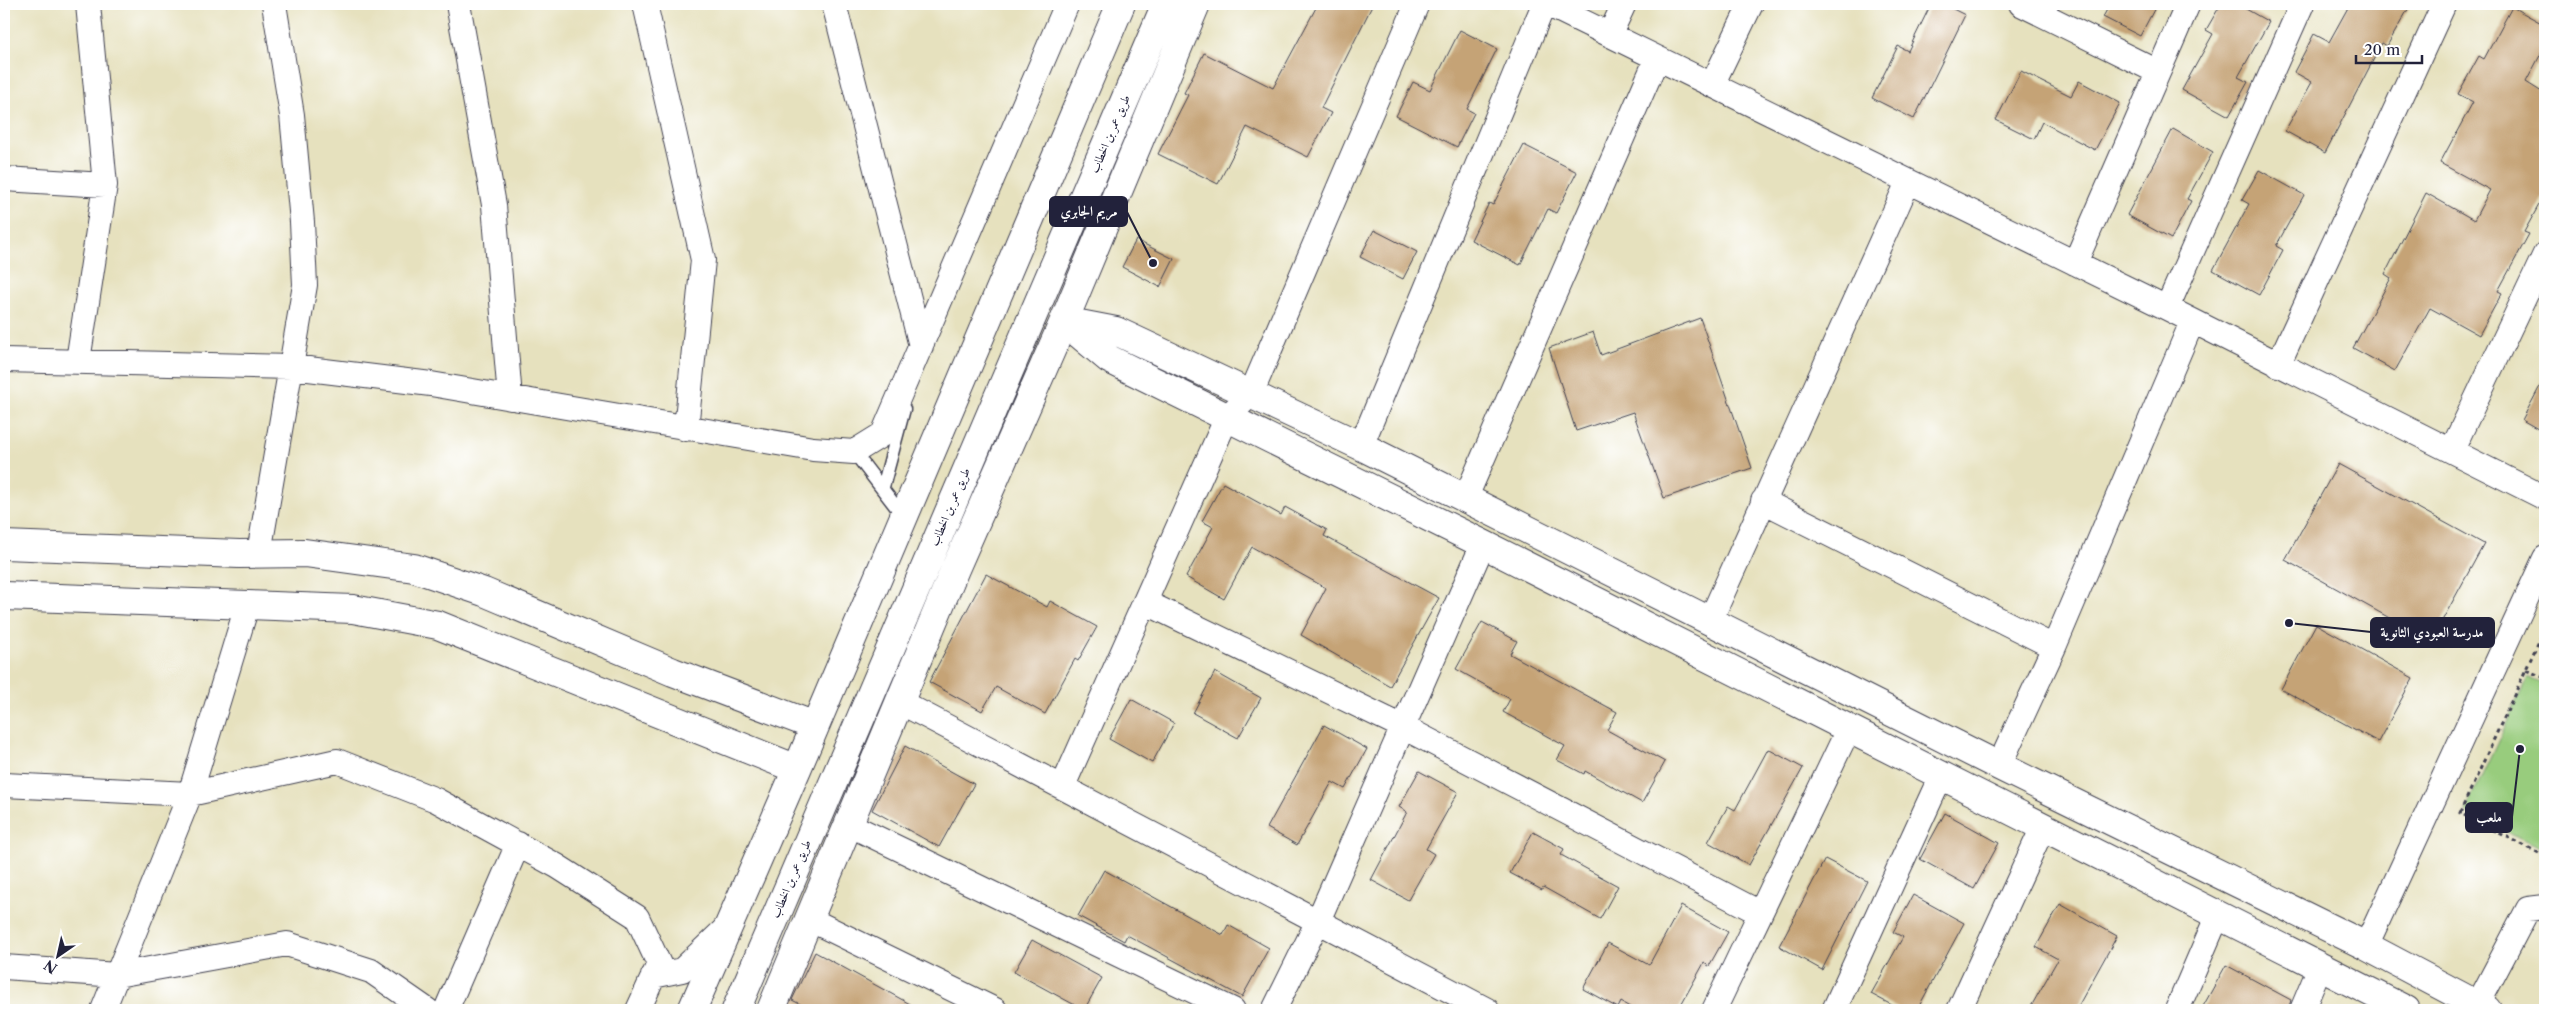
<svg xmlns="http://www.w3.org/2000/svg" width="2549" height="1014" font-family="'Libre Caslon Text',Amiri,serif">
<rect width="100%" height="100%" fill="#fff"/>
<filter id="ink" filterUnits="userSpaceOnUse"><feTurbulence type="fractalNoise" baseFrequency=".02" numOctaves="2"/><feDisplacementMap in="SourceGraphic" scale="10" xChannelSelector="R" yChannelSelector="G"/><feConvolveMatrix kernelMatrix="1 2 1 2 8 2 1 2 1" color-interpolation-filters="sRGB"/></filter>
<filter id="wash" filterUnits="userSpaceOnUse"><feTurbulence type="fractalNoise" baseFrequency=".0096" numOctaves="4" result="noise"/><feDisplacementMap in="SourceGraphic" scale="20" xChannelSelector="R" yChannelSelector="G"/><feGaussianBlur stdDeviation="1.12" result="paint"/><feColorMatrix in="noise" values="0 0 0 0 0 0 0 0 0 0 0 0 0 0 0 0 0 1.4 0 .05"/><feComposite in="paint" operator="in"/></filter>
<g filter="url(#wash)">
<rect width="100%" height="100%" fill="#e6e1be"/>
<path fill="#98cc7d" stroke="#5d775c" d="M 2528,677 L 2545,685 L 2545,849 L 2465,812 Z"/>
<g id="blocks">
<path fill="#c5a376" d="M 1318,4 L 1373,4 L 1321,108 L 1331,113 L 1308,157 L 1247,127 L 1218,184 L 1158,154 L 1188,95 L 1184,93 L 1204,53 L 1273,88 Z
M 1931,4 L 1943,4 L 1965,15 L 1914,119 L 1872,98 L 1898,46 L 1908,51 Z
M 2110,4 L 2157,4 L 2140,36 L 2103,17 Z
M 2221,4 L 2237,4 L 2269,22 L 2238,77 L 2248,82 L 2229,116 L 2182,90 L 2213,34 L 2206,30 Z
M 2350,4 L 2411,4 L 2387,46 L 2382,43 L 2325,153 L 2285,131 L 2312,82 L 2294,72 L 2314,34 L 2329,42 Z
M 2512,7 L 2545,25 L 2545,46 L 2526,82 L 2545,94 L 2545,194 L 2524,232 L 2529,234 L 2498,291 L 2502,293 L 2479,335 L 2430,308 L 2395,371 L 2353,348 L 2391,278 L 2385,274 L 2426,193 L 2474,220 L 2490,190 L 2440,163 L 2473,102 L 2458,94 L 2479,56 L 2484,59 Z
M 1460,30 L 1497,49 L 1467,109 L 1474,113 L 1457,147 L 1396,116 L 1413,82 L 1430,90 Z
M 2021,71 L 2071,96 L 2079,81 L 2120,103 L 2095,150 L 2042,122 L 2034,139 L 1996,120 Z
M 2173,129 L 2213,152 L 2187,199 L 2191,201 L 2171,239 L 2127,215 Z
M 1524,145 L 1577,172 L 1556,213 L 1548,209 L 1520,265 L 1471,240 L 1489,203 L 1493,205 Z
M 2259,170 L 2304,195 L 2276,246 L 2283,250 L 2259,295 L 2213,270 L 2249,204 L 2242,200 Z
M 1374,230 L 1417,252 L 1403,279 L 1360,257 Z
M 1136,240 L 1174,259 L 1160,287 L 1122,267 Z
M 1700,318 L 1752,468 L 1664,498 L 1633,412 L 1576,431 L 1549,348 L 1593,332 L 1601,355 Z
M 2545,377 L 2545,433 L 2522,420 Z
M 2338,464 L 2484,544 L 2431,641 L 2285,560 Z
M 1223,483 L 1281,515 L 1285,507 L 1327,530 L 1324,536 L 1439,598 L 1390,686 L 1301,635 L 1326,588 L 1252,547 L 1224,599 L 1186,577 L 1213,527 L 1202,521 Z
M 986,574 L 1047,607 L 1050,601 L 1097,627 L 1078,661 L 1075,659 L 1045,714 L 996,687 L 982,711 L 929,682 Z
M 1482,622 L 1517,641 L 1510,654 L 1617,712 L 1607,730 L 1665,762 L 1642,803 L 1585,771 L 1584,774 L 1557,760 L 1565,746 L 1503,712 L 1510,699 L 1456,669 Z
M 2316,624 L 2413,678 L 2378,742 L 2281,689 Z
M 1215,672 L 1261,698 L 1238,738 L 1193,713 Z
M 1131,699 L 1174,723 L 1152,763 L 1109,739 Z
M 1324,725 L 1367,749 L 1345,789 L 1332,782 L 1297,845 L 1267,828 Z
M 905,746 L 974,784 L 939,847 L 872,810 Z
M 1768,749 L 1803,768 L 1749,865 L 1708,842 L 1728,806 L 1735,810 Z
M 1419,771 L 1458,792 L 1426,849 L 1434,854 L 1408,900 L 1371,880 L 1407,812 L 1399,807 Z
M 1945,813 L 1999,843 L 1974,889 L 1920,859 Z
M 1533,832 L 1564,849 L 1561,855 L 1618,886 L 1600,919 L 1543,887 L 1542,890 L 1510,873 Z
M 1825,859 L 1867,881 L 1822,970 L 1779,946 Z
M 1104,870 L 1223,935 L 1228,925 L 1269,948 L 1242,997 L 1127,935 L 1124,941 L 1078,916 Z
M 1913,895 L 1964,923 L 1917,1010 L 1901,1010 L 1871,994 L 1903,937 L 1893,932 Z
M 2060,904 L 2117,936 L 2076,1010 L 2029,1010 L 2058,959 L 2036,947 Z
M 1681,906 L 1728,932 L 1709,966 L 1704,963 L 1678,1010 L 1635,1010 L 1621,1002 L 1618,1008 L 1583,989 L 1608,943 L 1649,965 Z
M 1032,940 L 1102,978 L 1084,1010 L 1014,972 Z
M 815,952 L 921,1010 L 812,1010 L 792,1000 Z
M 2226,965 L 2291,1000 L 2288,1010 L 2201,1010 Z"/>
</g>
</g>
<g filter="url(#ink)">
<use href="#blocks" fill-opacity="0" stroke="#3f3f4f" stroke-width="1"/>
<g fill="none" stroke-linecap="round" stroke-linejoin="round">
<g stroke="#3f3f4f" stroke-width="15">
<path id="lane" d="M 854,452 L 903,516
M 883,487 L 904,409"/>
</g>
<g stroke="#3f3f4f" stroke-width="26">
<path id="street" d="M 458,4 L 494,205 L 510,398
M 645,4 L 703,260 L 686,429
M 834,4 L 921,346
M 1547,4 L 2167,308 L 2545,498
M 2021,4 L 2158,72
M 1610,34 L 1624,4
M 1712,85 L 1751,4
M 4,179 L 105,185
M 2075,263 L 2188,4
M 2167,308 L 2302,4
M 4,360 L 292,367 L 431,384 L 813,449 L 854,452 L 883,434 L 1067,4
M 78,361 L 105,185 L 88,4
M 2278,365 L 2444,4
M 1361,446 L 1544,4
M 2452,450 L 2545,254
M 1466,497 L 1657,58
M 1763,501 L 2054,647
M 259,553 L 305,285 L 302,222 L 292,115 L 274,4
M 1145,602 L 1403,727 L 1760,913
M 1710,621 L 1908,182
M 900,702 L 1487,1010
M 1999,766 L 2054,647 L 2192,322
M 4,785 L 190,794 L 337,761 L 436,800 L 557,866 L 637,917 L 659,964 L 638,1010
M 1063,786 L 1227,417 L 1251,394 L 1417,4
M 850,825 L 1233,1010
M 809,919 L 995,1010
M 2366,946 L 2545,558
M 4,967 L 117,975 L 287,944 L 371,971 L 427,1010
M 653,976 L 682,970 L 726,928
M 2477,1006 L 2528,909 L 2545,907
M 103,1010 L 190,794 L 247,606
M 446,1010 L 518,844
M 1274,1010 L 1318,921 L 1483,544
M 1714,1010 L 1848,730
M 1834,1010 L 1941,776
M 1959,1010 L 2043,827
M 2177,1010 L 2217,917
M 2302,1010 L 2320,967"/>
</g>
<g stroke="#3f3f4f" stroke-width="30">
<path id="secondary" d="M 1064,321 L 1116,331 L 1361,446 L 1999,766 L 2366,946 L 2487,1010
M 1065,322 L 1109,359 L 1483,544 L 2406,1010
M 4,545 L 239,554 L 305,553 L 414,568 L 484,592 L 673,672 L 815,726
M 4,596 L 353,609 L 438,625 L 797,769
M 692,1010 L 797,769 L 1121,4
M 736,1010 L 1166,4
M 771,1010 L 955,569 L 1064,321 L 1196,4"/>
</g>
<path stroke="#3f3f4f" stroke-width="3" stroke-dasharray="4 4" stroke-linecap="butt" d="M 2545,628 L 2460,813 L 2545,856
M 2526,670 L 2545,678"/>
<use href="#lane" stroke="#fff" stroke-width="12"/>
<use href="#street" stroke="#fff" stroke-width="24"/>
<use href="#secondary" stroke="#fff" stroke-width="28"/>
</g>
</g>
<g text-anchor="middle" stroke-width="4.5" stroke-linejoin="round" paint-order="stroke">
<g font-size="12" fill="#22223b" stroke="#fff">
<text transform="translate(1110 134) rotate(-67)" y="4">طريق عمر بن الخطاب</text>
<text transform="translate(950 507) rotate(-67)" y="4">طريق عمر بن الخطاب</text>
<text transform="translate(791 879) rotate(-67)" y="4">طريق عمر بن الخطاب</text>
</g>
</g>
<path fill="none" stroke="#22223b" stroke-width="2" d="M1153 263L1127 212M2289 623L2371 632M2520 749L2512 817"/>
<g fill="#22223b" stroke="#fff" stroke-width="2">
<circle cx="1153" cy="263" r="5"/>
<circle cx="2289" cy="623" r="5"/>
<circle cx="2520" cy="749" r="5"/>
</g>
<g fill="#22223b" stroke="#22223b" stroke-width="2">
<rect x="1050" y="197" width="77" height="29" rx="5"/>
<rect x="2371" y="618" width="123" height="29" rx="5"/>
<rect x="2466" y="803" width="46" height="29" rx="5"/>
</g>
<g font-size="14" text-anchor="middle" font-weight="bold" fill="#fff">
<text x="1089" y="216">مريم الجابري</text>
<text x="2432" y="637">مدرسة العبودي الثانوية</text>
<text x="2489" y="822">ملعب</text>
</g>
<rect width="2549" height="1014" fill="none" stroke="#fff" stroke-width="20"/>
<g transform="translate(58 956) rotate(214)" stroke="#ffffff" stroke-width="4" paint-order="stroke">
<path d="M0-4L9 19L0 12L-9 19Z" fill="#22223b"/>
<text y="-8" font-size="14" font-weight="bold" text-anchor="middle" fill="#22223b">N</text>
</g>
<path d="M2356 55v8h66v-8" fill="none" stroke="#22223b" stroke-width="2.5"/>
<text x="2364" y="55" font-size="15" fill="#22223b" stroke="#ffffff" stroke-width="4" paint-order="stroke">20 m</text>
</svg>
